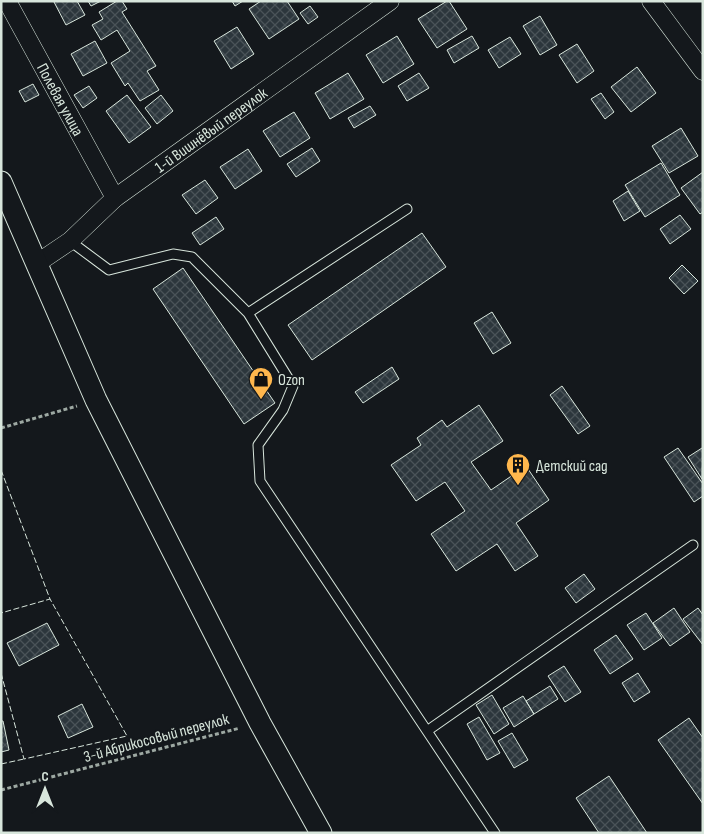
<svg xmlns="http://www.w3.org/2000/svg" width="704" height="834" font-family="'Sofia Sans Condensed',sans-serif">
<defs>
<pattern id="building-cross-hatch" width="8" height="8" patternUnits="userSpaceOnUse" patternTransform="scale(1.25)"><rect width="8" height="8" fill="#2c363c"/><path d="M0 0l8 8M0 8l8-8" fill="none" stroke="#4a5358"/></pattern>
</defs>
<rect width="100%" height="100%" fill="#14181c"/>
<path fill="url(#building-cross-hatch)" stroke="#d8e6dc" d="M 56,1 L 77,1 L 85,15 L 66,25 L 54,2 Z
M 88,1 L 101,1 L 91,6 Z
M 117,1 L 122,1 L 127,9 L 122,12 L 156,66 L 147,71 L 159,90 L 140,101 L 128,83 L 125,86 L 111,63 L 130,51 L 117,30 L 101,40 L 92,25 L 103,19 L 99,12 Z
M 232,1 L 243,1 L 235,6 Z
M 261,1 L 287,1 L 299,19 L 269,39 L 249,9 Z
M 447,1 L 449,1 L 467,29 L 437,48 L 418,19 Z
M 310,6 L 318,17 L 308,24 L 300,13 Z
M 540,16 L 557,45 L 540,55 L 523,26 Z
M 237,27 L 254,54 L 231,69 L 214,41 Z
M 397,36 L 414,64 L 383,83 L 366,55 Z
M 472,36 L 479,48 L 454,63 L 447,50 Z
M 510,37 L 521,54 L 499,68 L 488,50 Z
M 95,41 L 107,63 L 83,76 L 71,54 Z
M 577,44 L 594,71 L 577,83 L 559,55 Z
M 637,67 L 656,93 L 631,112 L 611,87 Z
M 348,73 L 364,99 L 330,119 L 315,93 Z
M 419,73 L 429,88 L 407,101 L 398,86 Z
M 33,84 L 39,95 L 25,102 L 19,91 Z
M 89,86 L 97,98 L 83,108 L 74,95 Z
M 601,93 L 614,112 L 605,119 L 591,99 Z
M 127,95 L 151,127 L 129,143 L 106,111 Z
M 161,95 L 173,111 L 157,124 L 145,108 Z
M 370,106 L 376,115 L 354,128 L 348,118 Z
M 294,112 L 310,138 L 280,157 L 263,131 Z
M 681,128 L 698,156 L 669,173 L 652,146 Z
M 312,148 L 320,161 L 296,177 L 287,164 Z
M 248,149 L 262,171 L 235,189 L 220,167 Z
M 661,163 L 680,195 L 645,217 L 625,185 Z
M 703,172 L 703,212 L 700,214 L 681,188 Z
M 205,180 L 218,198 L 196,214 L 182,195 Z
M 628,191 L 640,211 L 624,221 L 613,201 Z
M 680,215 L 691,229 L 670,244 L 660,229 Z
M 216,217 L 224,229 L 200,245 L 192,233 Z
M 422,233 L 446,267 L 312,360 L 288,325 Z
M 682,265 L 698,281 L 684,294 L 669,278 Z
M 183,268 L 275,403 L 244,424 L 153,289 Z
M 492,312 L 511,343 L 493,354 L 474,323 Z
M 392,367 L 399,379 L 363,403 L 355,392 Z
M 562,386 L 590,426 L 578,434 L 550,395 Z
M 479,405 L 503,441 L 471,462 L 491,490 L 526,466 L 549,500 L 516,523 L 538,556 L 515,571 L 497,544 L 456,571 L 431,534 L 465,511 L 445,482 L 416,501 L 391,465 L 421,445 L 417,438 L 442,420 L 447,427 Z
M 678,448 L 703,484 L 703,496 L 694,502 L 664,457 Z
M 702,448 L 703,448 L 702,479 L 688,457 Z
M 584,574 L 595,589 L 576,603 L 565,588 Z
M 674,608 L 690,632 L 670,646 L 653,623 Z
M 698,608 L 703,615 L 703,645 L 683,619 Z
M 646,613 L 662,638 L 644,650 L 627,625 Z
M 47,623 L 59,645 L 19,666 L 7,643 Z
M 616,635 L 633,659 L 610,674 L 594,650 Z
M 564,666 L 581,692 L 565,702 L 548,676 Z
M 638,673 L 650,692 L 634,702 L 622,683 Z
M 550,686 L 558,699 L 534,714 L 526,701 Z
M 492,695 L 509,724 L 494,734 L 476,705 Z
M 523,696 L 534,714 L 514,727 L 503,708 Z
M 82,704 L 93,727 L 68,738 L 58,716 Z
M 479,717 L 500,753 L 487,760 L 467,724 Z
M 689,718 L 703,738 L 703,804 L 658,740 Z
M 1,721 L 3,721 L 9,750 L 1,752 Z
M 512,733 L 528,760 L 514,768 L 498,741 Z
M 609,776 L 647,833 L 599,833 L 576,798 Z"/>
<g fill="none" stroke-linecap="round" stroke-linejoin="round">
<g stroke="#d8e6dc" stroke-width="11">
<path id="service" d="M 407,209 L 248,313 L 293,386 L 283,410 L 258,445 L 260,481 L 427,731
M 70,241 L 109,270 L 173,254 L 192,257 L 248,313
M 495,833 L 427,731 L 693,545"/>
</g>
<g stroke="#d8e6dc" stroke-width="19">
<g id="minor">
<path id="s1" d="M 7,1 L 115,198"/>
<path d="M 651,1 L 703,71"/>
<path id="s2" d="M 36,264 L 70,241 L 115,198 L 390,1"/>
</g>
</g>
<g stroke="#d8e6dc" stroke-width="23">
<path id="tertiary" d="M 1,182 L 96,400 L 260,723 L 321,833"/>
</g>
<path stroke="#9da8a2" stroke-width="3" stroke-dasharray="4 2.5" stroke-linecap="butt" d="M 1,428 L 77,406
M 1,790 L 240,728"/>
<use href="#service" stroke="#14181c" stroke-width="9"/>
<use href="#minor" stroke="#14181c" stroke-width="18"/>
<use href="#tertiary" stroke="#14181c" stroke-width="21"/>
<path stroke="#d8e6dc" stroke-width="1" stroke-dasharray="6 2.5" stroke-linecap="butt" d="M 1,470 L 50,599 L 1,613
M 1,673 L 24,759 L 127,736 L 50,599
M 1,764 L 24,759"/>
</g>
<defs>
<g id="shop-pin" transform="scale(1.25)"><path d="M0 17L-7.5 6A9.5 9.5 0 1 1 7.5 6Z" fill="#ffb74d" stroke="#14181c"/><path d="M-5-2.5h2.3a2.7 3.5 0 0 1 5.4 0H5L5.5 6h-11ZM-1.5-2.5h3a1.5 2.3 0 0 0-3 0Z" fill="#111"/></g>
<g id="building-pin" transform="scale(1.25)"><path d="M0 17L-7.5 6A9.5 9.5 0 1 1 7.5 6Z" fill="#ffb74d" stroke="#14181c"/><path d="M-4-6H4V6H1V3H-1V6H-4ZM-2.5-4.3h1.7v1.8h-1.7ZM.8-4.3h1.7v1.8H.8ZM-2.5-1h1.7V.8h-1.7ZM.8-1h1.7V.8H.8Z" fill="#111"/></g>
</defs>
<g fill-rule="evenodd">
<use href="#shop-pin" x="261" y="379"/>
<use href="#building-pin" x="518" y="465"/>
</g>
<g text-anchor="middle" stroke-width="4" stroke-linejoin="round" paint-order="stroke">
<g font-size="16" fill="#d8e6dc" stroke="#14181c">
<text dy="6" stroke="none"><textPath href="#s1" startOffset="112">Полевая улица</textPath></text>
<text dy="6" stroke="none"><textPath href="#s2" startOffset="221">1-й Вишнёвый переулок</textPath></text>
<text transform="translate(156 737) rotate(-15)" y="6">3-й Абрикосовый переулок</text>
</g>
<g font-size="16" fill="#d8e6dc" stroke="#14181c" text-anchor="start">
<text x="278" y="385">Ozon</text>
<text x="536" y="471">Детский сад</text>
</g>
</g>
<rect width="704" height="834" fill="none" stroke="#d8e6dc" stroke-width="5"/>
<g transform="translate(45 789)" stroke="#14181c" stroke-width="4" paint-order="stroke">
<path d="M0-4L9 19L0 12L-9 19Z" fill="#d8e6dc"/>
<text y="-8" font-size="14" font-weight="bold" text-anchor="middle" fill="#d8e6dc">С</text>
</g>
</svg>
